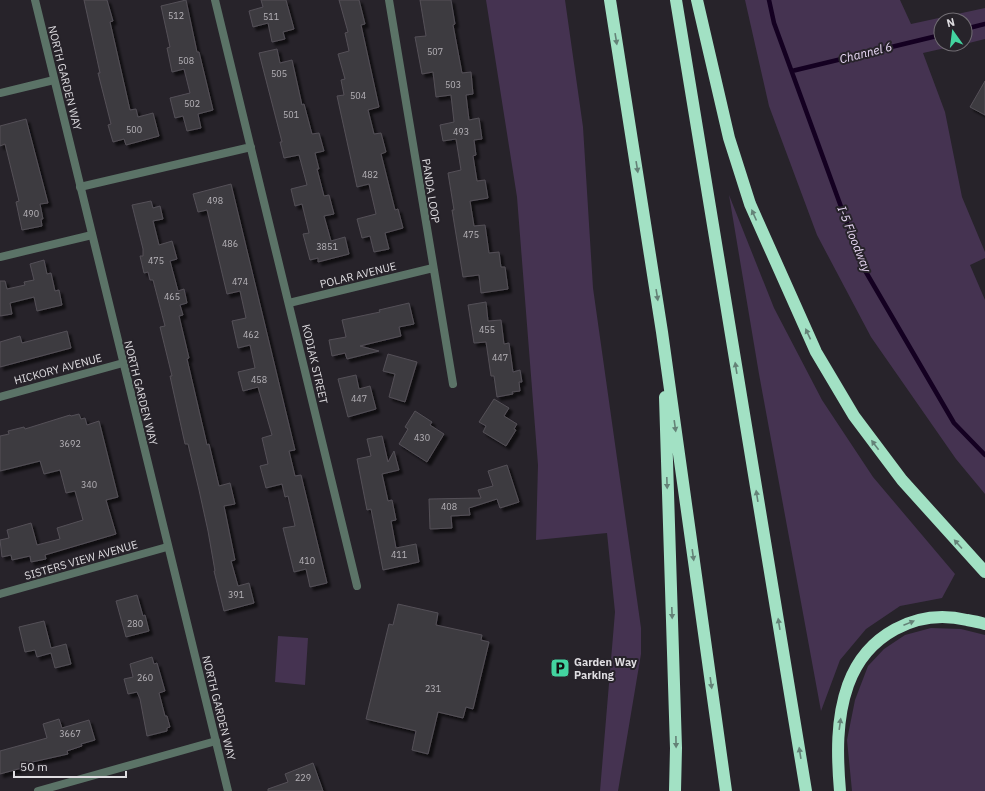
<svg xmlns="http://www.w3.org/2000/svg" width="985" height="791" font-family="'IBM Plex Sans',sans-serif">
<defs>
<filter id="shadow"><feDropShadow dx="3.5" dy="3.5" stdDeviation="1" flood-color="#0009"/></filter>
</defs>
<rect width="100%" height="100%" fill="#27232a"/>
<path fill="#453351" d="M 486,0 L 565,0 L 583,127 L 593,288 L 641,628 L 641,654 L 618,791 L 600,791 L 615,612 L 607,533 L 536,540 L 538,465 L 517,197 Z
M 745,0 L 900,0 L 911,24 L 985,8 L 985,39 L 965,44 L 965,20 L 941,20 L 941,44 L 963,44 L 923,53 L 945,112 L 962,197 L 985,252 L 985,258 L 970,265 L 985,300 L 985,494 L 956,459 L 871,337 L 817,235 L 769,106 Z
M 729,195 L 774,308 L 822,400 L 873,477 L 955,574 L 942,598 L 900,606 L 866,629 L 840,660 L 821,711 L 759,374 Z
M 931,628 L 961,629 L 985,635 L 985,791 L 852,791 L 847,740 L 855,700 L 868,666 L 884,649 L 905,635 Z
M 278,636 L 308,638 L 305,685 L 275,682 Z"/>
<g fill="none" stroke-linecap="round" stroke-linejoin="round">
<path stroke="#140021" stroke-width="4.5" d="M 769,0 L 774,23 L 863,267 L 954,423 L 985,455
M 965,29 L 985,24
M 792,71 L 941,35"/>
</g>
<path fill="#3e3b41" stroke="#545057" filter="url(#shadow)" d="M 84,0 L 107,0 L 113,21 L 110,22 L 130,110 L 136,109 L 138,117 L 153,113 L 159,136 L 126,145 L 124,139 L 113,142 L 108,125 L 111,124 L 98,73 L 100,73 Z
M 186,0 L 197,52 L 199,52 L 213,110 L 198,114 L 201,128 L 187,131 L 183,116 L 175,118 L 170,98 L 190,93 L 184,69 L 172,72 L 167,48 L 170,47 L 161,6 Z
M 261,0 L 286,0 L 294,29 L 283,32 L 285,39 L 272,42 L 268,23 L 253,27 L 249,11 L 263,7 Z
M 339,0 L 359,0 L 365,24 L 361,25 L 379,107 L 368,110 L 374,134 L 381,133 L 386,152 L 381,154 L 395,210 L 398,209 L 403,228 L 385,233 L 389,249 L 374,252 L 370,236 L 362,238 L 357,219 L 376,214 L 369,184 L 357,187 L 337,96 L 344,95 L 341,80 L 345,79 L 338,54 L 349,51 L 345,33 L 348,32 Z
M 420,0 L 451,0 L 455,24 L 453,25 L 462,73 L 471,72 L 473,94 L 466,95 L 469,120 L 479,118 L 482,139 L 474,140 L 476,155 L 473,156 L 477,181 L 485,180 L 488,198 L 470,201 L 474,226 L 485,225 L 489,253 L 499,252 L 501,267 L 505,267 L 508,289 L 481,293 L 479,275 L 463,277 L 452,210 L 454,210 L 448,173 L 461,170 L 456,139 L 443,141 L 440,125 L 454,122 L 451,95 L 436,97 L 433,72 L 422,74 L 415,37 L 426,36 Z
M 277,49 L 280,63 L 292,60 L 302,105 L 304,104 L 312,134 L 319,133 L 324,151 L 315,153 L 319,169 L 317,169 L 324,196 L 329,195 L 334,214 L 324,216 L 331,241 L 345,237 L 349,254 L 318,262 L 318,258 L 310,260 L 303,234 L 309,233 L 302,204 L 295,206 L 291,189 L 307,185 L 299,155 L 284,158 L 280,142 L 282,142 L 259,53 Z
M 985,81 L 985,115 L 970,107 Z
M 26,119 L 48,203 L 40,204 L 43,219 L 41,219 L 42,226 L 22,230 L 16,202 L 19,201 L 5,144 L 0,146 L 0,126 Z
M 231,184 L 295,450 L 289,451 L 295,476 L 301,475 L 327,583 L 310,587 L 306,569 L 294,572 L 283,528 L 295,526 L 288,496 L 285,497 L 282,484 L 266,488 L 260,466 L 268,464 L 262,438 L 272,435 L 258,387 L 243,391 L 238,372 L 255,368 L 250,345 L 238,348 L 232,321 L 246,318 L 240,291 L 227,294 L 207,210 L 198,212 L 193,194 Z
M 151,201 L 153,208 L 160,206 L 163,219 L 153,221 L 159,245 L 172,241 L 177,259 L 170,261 L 178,291 L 184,289 L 187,303 L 180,305 L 183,315 L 179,316 L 189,358 L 187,359 L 207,445 L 209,444 L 219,486 L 230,483 L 235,504 L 224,506 L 235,560 L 231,561 L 238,586 L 249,583 L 254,603 L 224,611 L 214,571 L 215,571 L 208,531 L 199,490 L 188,444 L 185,444 L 170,376 L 172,376 L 160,327 L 165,326 L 153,280 L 150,280 L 148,272 L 144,273 L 140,256 L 143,256 L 143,249 L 132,205 Z
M 44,260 L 47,274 L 51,273 L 55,291 L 59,290 L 62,305 L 37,311 L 34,297 L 10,303 L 12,314 L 0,316 L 0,281 L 5,281 L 7,289 L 25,285 L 24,282 L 34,280 L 30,264 Z
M 486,302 L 488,321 L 501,320 L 504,344 L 509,343 L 513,372 L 520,370 L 522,382 L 519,382 L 520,391 L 512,392 L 513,394 L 497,397 L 494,376 L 491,376 L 486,342 L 474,343 L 468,305 Z
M 409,303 L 414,324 L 399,327 L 401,336 L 360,346 L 379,351 L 347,359 L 345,353 L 332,356 L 329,340 L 346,337 L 342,320 L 380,312 L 379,310 Z
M 67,331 L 71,348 L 0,367 L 0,342 L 20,336 L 22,343 Z
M 388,354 L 417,362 L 405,402 L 389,397 L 395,374 L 383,371 Z
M 356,375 L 359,389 L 370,386 L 376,409 L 348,417 L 338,379 Z
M 494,399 L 509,408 L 504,416 L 517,424 L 514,429 L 516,430 L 506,446 L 483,432 L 486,426 L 479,422 Z
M 415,411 L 432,422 L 430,425 L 444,434 L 427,462 L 399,444 L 408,429 L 405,427 Z
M 79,414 L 81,419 L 85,418 L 87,425 L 99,421 L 118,497 L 106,500 L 116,534 L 45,555 L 46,559 L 31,562 L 30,556 L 12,560 L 11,555 L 2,557 L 0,540 L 9,538 L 7,530 L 31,523 L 37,545 L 60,539 L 57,528 L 83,520 L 75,491 L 66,493 L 60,470 L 44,474 L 40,461 L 0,471 L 0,436 L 9,434 L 8,431 L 24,427 L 25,429 L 70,415 L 71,416 Z
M 382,436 L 388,462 L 394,451 L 399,470 L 382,474 L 388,501 L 392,500 L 396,520 L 391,521 L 396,548 L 416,544 L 419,562 L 383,570 L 371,509 L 367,510 L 357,459 L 371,456 L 367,439 Z
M 507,465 L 519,502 L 500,508 L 497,499 L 469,508 L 470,515 L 451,516 L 452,528 L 430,529 L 429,499 L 481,498 L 478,490 L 493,486 L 488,471 Z
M 137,595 L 143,616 L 145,615 L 149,631 L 126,637 L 116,601 Z
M 398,604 L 438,613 L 436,625 L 482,635 L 481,640 L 489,642 L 473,709 L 466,707 L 463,718 L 438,712 L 428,754 L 412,750 L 416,731 L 366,719 L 389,624 L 393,625 Z
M 44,621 L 51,648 L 66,644 L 71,664 L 55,668 L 51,653 L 37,657 L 35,650 L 25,652 L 19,627 Z
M 152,657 L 154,664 L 157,663 L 165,691 L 159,693 L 165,716 L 167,716 L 170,727 L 167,728 L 167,731 L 147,736 L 140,699 L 137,692 L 128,694 L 124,679 L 133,677 L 130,664 Z
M 59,719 L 62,728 L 89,720 L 95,740 L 81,744 L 82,746 L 67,751 L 68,754 L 28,763 L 29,766 L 0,774 L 0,751 L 47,738 L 43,724 Z
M 313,763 L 323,791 L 268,791 L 268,789 L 288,782 L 285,774 Z"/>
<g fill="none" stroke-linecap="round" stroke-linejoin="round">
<path stroke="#5b7367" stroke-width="8" d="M 0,257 L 92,235"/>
<path stroke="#5b7367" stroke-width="8" d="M 215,0 L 357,586
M 389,0 L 453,384
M 0,93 L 54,80
M 80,187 L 251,147
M 289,303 L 433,268
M 0,397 L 123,363
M 0,594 L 167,547
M 38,791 L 216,741"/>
<path stroke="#5b7367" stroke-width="8" d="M 35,0 L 228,791"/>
<path stroke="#a2e1c4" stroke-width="12" d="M 610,0 L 662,332 L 726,791
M 676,0 L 806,791
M 697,0 L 729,138 L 750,204 L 816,352 L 854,416 L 902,480 L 985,572
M 665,397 L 676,748 L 675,791
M 840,791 C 837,756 836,719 848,685 C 866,635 916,608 967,620 C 973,621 979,622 985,624"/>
</g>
<defs><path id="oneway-solid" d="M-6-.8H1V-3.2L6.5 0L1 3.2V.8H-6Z"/></defs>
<g fill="#648277">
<use href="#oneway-solid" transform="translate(616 39) rotate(81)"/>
<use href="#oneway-solid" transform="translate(637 167) rotate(81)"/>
<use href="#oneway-solid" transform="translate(754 215) rotate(-114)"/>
<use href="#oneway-solid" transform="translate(657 295) rotate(81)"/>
<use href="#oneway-solid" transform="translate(808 334) rotate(-115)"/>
<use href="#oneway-solid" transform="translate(736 368) rotate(-99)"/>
<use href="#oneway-solid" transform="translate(675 426) rotate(82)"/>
<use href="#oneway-solid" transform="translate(875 445) rotate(-127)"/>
<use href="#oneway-solid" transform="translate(667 483) rotate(88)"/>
<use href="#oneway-solid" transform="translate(757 496) rotate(-99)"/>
<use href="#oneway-solid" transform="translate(958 544) rotate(-132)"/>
<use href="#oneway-solid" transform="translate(693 555) rotate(82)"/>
<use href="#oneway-solid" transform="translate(672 613) rotate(88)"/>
<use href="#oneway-solid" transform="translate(909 623) rotate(-22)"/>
<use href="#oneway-solid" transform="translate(779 624) rotate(-99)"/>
<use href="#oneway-solid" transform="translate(711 683) rotate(82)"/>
<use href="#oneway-solid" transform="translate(840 724) rotate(-82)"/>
<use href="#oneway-solid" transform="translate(676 742) rotate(89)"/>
<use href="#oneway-solid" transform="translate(800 753) rotate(-99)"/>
</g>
<defs>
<g id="parking-square" transform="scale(1)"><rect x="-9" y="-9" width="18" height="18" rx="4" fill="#43d4a0" stroke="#27232a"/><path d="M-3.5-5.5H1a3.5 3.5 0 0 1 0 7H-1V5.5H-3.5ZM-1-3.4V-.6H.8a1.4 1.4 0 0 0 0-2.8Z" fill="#111"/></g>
</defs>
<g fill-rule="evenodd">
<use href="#parking-square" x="560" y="668"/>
</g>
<g text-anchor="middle" stroke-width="4" stroke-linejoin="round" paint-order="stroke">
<g font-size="9" fill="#b7b4b9">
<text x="176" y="19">512</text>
<text x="271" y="20">511</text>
<text x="435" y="55">507</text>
<text x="186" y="64">508</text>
<text x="279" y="77">505</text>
<text x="453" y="88">503</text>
<text x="358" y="99">504</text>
<text x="192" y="107">502</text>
<text x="291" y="118">501</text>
<text x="134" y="133">500</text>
<text x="461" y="135">493</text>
<text x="370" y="178">482</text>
<text x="215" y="204">498</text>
<text x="31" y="217">490</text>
<text x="471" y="238">475</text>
<text x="230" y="247">486</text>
<text x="327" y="250">3851</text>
<text x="156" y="264">475</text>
<text x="240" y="285">474</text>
<text x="172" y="300">465</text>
<text x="487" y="333">455</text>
<text x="251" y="338">462</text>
<text x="500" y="361">447</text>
<text x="259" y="383">458</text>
<text x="359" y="402">447</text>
<text x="422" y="441">430</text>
<text x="70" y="447">3692</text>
<text x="89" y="488">340</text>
<text x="449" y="510">408</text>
<text x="399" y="558">411</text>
<text x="307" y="564">410</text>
<text x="236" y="598">391</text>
<text x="135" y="627">280</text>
<text x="145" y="681">260</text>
<text x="433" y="692">231</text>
<text x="70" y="737">3667</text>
<text x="303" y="781">229</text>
</g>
<g font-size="11" fill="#dfdde1" stroke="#27232a">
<text transform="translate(65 78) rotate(76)" y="4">NORTH GARDEN WAY</text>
<text transform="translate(431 191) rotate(81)" y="4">PANDA LOOP</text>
<text transform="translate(358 275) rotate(-14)" y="4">POLAR AVENUE</text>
<text transform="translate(315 364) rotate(77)" y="4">KODIAK STREET</text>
<text transform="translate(58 369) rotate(-15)" y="4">HICKORY AVENUE</text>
<text transform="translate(141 393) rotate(76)" y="4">NORTH GARDEN WAY</text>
<text transform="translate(81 560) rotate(-16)" y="4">SISTERS VIEW AVENUE</text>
<text transform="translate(219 708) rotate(76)" y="4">NORTH GARDEN WAY</text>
</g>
<g font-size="11" font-weight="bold" fill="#dfdde1" stroke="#27232a" text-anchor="start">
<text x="574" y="666">Garden Way<tspan x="574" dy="13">Parking</tspan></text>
</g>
<g font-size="12" font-style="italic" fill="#ead9f6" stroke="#27232a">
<text transform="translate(866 53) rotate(-14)" y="4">Channel 6</text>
<text transform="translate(854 239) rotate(68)" y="4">I-5 Floodway</text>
</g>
</g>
<g transform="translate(953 32) rotate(346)"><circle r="19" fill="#27232a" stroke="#716d73"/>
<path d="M0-3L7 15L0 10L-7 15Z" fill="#43d4a0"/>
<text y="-6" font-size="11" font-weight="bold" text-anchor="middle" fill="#dfdde1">N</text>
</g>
<path d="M14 771v6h112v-6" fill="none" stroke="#dfdde1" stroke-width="2"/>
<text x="20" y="771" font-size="12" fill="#dfdde1" stroke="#27232a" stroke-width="3" paint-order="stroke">50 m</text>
</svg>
